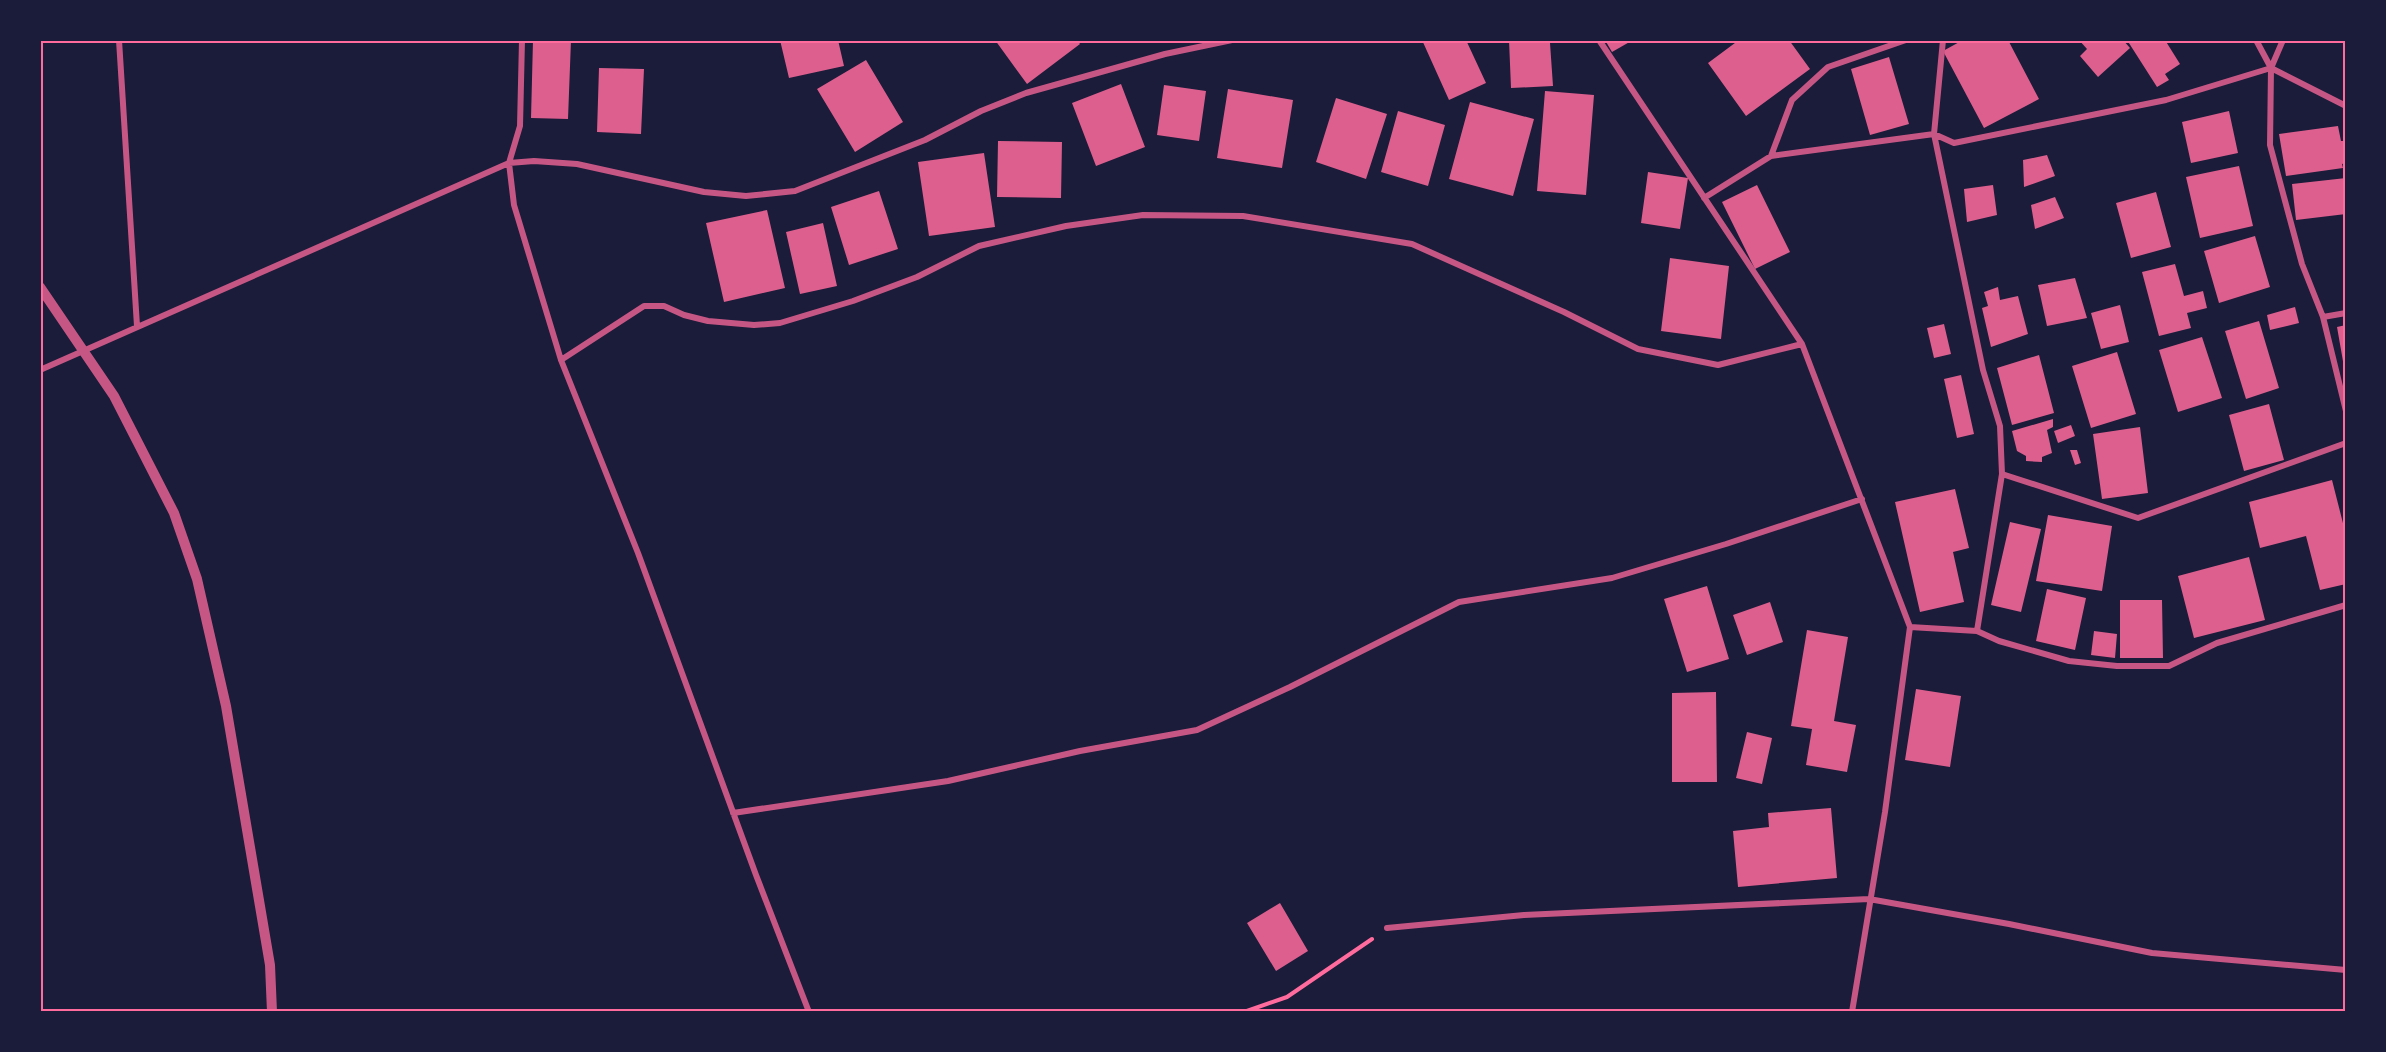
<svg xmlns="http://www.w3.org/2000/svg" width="2386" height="1052" font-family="'Roboto Condensed',sans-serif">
<rect width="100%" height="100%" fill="#1b1b3a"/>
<path fill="#dd5f8e" d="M 533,40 L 571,40 L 568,119 L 531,118 Z
M 780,40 L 838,40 L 844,66 L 789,78 Z
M 995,40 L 1077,40 L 1080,44 L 1027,84 Z
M 1422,40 L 1466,40 L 1486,83 L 1449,100 Z
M 1509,40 L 1550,43 L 1553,86 L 1511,88 Z
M 1605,40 L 1633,40 L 1612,52 Z
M 1739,40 L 1789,40 L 1810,69 L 1746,116 L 1708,63 Z
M 1963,40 L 2008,40 L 2039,99 L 1984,128 L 1943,51 Z
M 2079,40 L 2123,40 L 2130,48 L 2098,77 L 2080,56 L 2087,49 Z
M 2127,40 L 2165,40 L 2180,64 L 2165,74 L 2169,80 L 2157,87 Z
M 1889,57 L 1909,124 L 1870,135 L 1851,69 Z
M 866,60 L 903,122 L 855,152 L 817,89 Z
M 599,68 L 644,69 L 641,134 L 597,132 Z
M 1121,84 L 1145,147 L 1096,166 L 1072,103 Z
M 1164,85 L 1206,91 L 1199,141 L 1157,135 Z
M 1228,89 L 1293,100 L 1282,168 L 1217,158 Z
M 1545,91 L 1594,95 L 1586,195 L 1537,191 Z
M 1336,98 L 1387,114 L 1366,179 L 1316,162 Z
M 1470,102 L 1534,119 L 1513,196 L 1449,179 Z
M 1398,111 L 1445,125 L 1428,186 L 1381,172 Z
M 2229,111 L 2238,153 L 2191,163 L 2182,122 Z
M 2338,126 L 2341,141 L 2346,141 L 2346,163 L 2342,164 L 2343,168 L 2286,176 L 2279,134 Z
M 998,141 L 1062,142 L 1061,198 L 997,197 Z
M 984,153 L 995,227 L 929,236 L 918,162 Z
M 2047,155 L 2055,176 L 2024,187 L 2023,160 Z
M 2239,166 L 2253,226 L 2200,238 L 2186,177 Z
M 1648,172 L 1688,178 L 1680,229 L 1641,223 Z
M 2346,178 L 2346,214 L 2296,220 L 2292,184 Z
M 1757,185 L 1790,252 L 1755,269 L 1722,202 Z
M 1993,185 L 1997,215 L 1967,222 L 1964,189 Z
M 879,191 L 898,249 L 849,265 L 831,207 Z
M 2156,192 L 2171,247 L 2131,258 L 2116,203 Z
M 2055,197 L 2064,218 L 2035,229 L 2031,205 Z
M 767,210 L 785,288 L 724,302 L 706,223 Z
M 823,223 L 837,286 L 800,294 L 786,232 Z
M 2255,236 L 2270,287 L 2219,303 L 2204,251 Z
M 1670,258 L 1729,266 L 1721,339 L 1661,331 Z
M 2175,264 L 2184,296 L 2203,291 L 2207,308 L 2187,313 L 2191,328 L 2159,336 L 2142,272 Z
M 2075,278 L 2087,318 L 2047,326 L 2038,285 Z
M 1998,287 L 2000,300 L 2018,296 L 2028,334 L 1991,347 L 1982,308 L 1988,306 L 1984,292 Z
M 2120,305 L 2129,342 L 2101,349 L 2091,313 Z
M 2295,307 L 2299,323 L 2270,330 L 2267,315 Z
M 2259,321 L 2279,388 L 2246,399 L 2225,331 Z
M 1944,324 L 1951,354 L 1934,358 L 1927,328 Z
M 2346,325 L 2346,367 L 2344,367 L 2337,327 Z
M 2202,337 L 2222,398 L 2178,412 L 2159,350 Z
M 2117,352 L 2136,414 L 2091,428 L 2072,366 Z
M 2039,355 L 2054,413 L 2012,425 L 1997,368 Z
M 1961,375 L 1974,434 L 1957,438 L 1944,379 Z
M 2269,404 L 2284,460 L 2244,471 L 2229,415 Z
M 2053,419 L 2053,427 L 2047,430 L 2052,453 L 2042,457 L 2042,462 L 2026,461 L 2026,456 L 2017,451 L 2012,431 Z
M 2071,425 L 2075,436 L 2058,443 L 2054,431 Z
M 2140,427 L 2148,493 L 2102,499 L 2093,434 Z
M 2070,450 L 2077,450 L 2081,463 L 2075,465 Z
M 2332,480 L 2346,535 L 2346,584 L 2320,590 L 2306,536 L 2260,548 L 2249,502 Z
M 1955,489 L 1969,548 L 1953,552 L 1964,602 L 1920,612 L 1895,502 Z
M 2048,515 L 2112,526 L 2102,591 L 2036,581 Z
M 2010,522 L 2041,529 L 2021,612 L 1991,605 Z
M 2249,557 L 2265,620 L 2194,638 L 2178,576 Z
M 1707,586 L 1729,659 L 1687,672 L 1664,599 Z
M 2047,589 L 2086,598 L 2075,650 L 2036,641 Z
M 2120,600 L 2162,600 L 2163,658 L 2120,658 Z
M 1770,602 L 1783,642 L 1747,655 L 1733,615 Z
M 1807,630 L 1848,637 L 1834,721 L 1856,725 L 1847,772 L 1806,765 L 1812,729 L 1791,726 Z
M 2094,631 L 2117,634 L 2115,658 L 2091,655 Z
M 1916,689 L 1961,696 L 1950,767 L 1905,760 Z
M 1716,692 L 1717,782 L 1672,782 L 1672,693 Z
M 1747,732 L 1772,738 L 1762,784 L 1736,778 Z
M 1831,808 L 1837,878 L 1738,887 L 1733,831 L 1769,827 L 1768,813 Z
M 1280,903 L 1308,951 L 1276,971 L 1247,923 Z"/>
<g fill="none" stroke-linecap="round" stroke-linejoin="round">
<path stroke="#ff6b9d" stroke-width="4" d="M 1244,1012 L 1287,997 L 1372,939"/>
<path stroke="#c65784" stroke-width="6" d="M 119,40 L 137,326
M 522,40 L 520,126 L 509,163 L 514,205 L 561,360 L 638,553 L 756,875 L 809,1012
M 1599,40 L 1802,344 L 1910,627 L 1885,812 L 1852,1012
M 1943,40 L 1934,134 L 1983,370 L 2000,426 L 2002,474 L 1977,631
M 2256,40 L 2271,68 L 2346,106
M 2283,40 L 2271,68 L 2270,145 L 2302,264 L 2323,317 L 2346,411
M 1771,156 L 1792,100 L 1828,67 L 1906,40
M 1704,198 L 1771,156 L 1934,134 L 1954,143 L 2166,100 L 2271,68
M 2323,317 L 2346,313
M 561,360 L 644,306 L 664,306 L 684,315 L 708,321 L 754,325 L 780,323 L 853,301 L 917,277 L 979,246 L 1066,226 L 1143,215 L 1243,216 L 1412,244 L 1564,312 L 1638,349 L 1718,365 L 1802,344
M 40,370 L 509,163 L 534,161 L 577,164 L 704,192 L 746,196 L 795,191 L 925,140 L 981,111 L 1026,93 L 1165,54 L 1232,40
M 2002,474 L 2138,518 L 2346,443
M 1910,627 L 1977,631 L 1999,641 L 2069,661 L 2117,666 L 2169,666 L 2217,643 L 2346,605
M 733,813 L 948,781 L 1080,751 L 1197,730 L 1290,687 L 1459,602 L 1612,578 L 1726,544 L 1862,499
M 1387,928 L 1524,915 L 1869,899 L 2009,924 L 2152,953 L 2346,970"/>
<path stroke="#c65784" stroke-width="10" d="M 40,287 L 114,396 L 174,513 L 197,579 L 226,706 L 270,965 L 272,1012"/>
</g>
<rect width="2386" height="1052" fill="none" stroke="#1b1b3a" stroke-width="84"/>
<rect x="42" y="42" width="2302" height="968" fill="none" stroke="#ff6b9d" stroke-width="2"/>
</svg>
